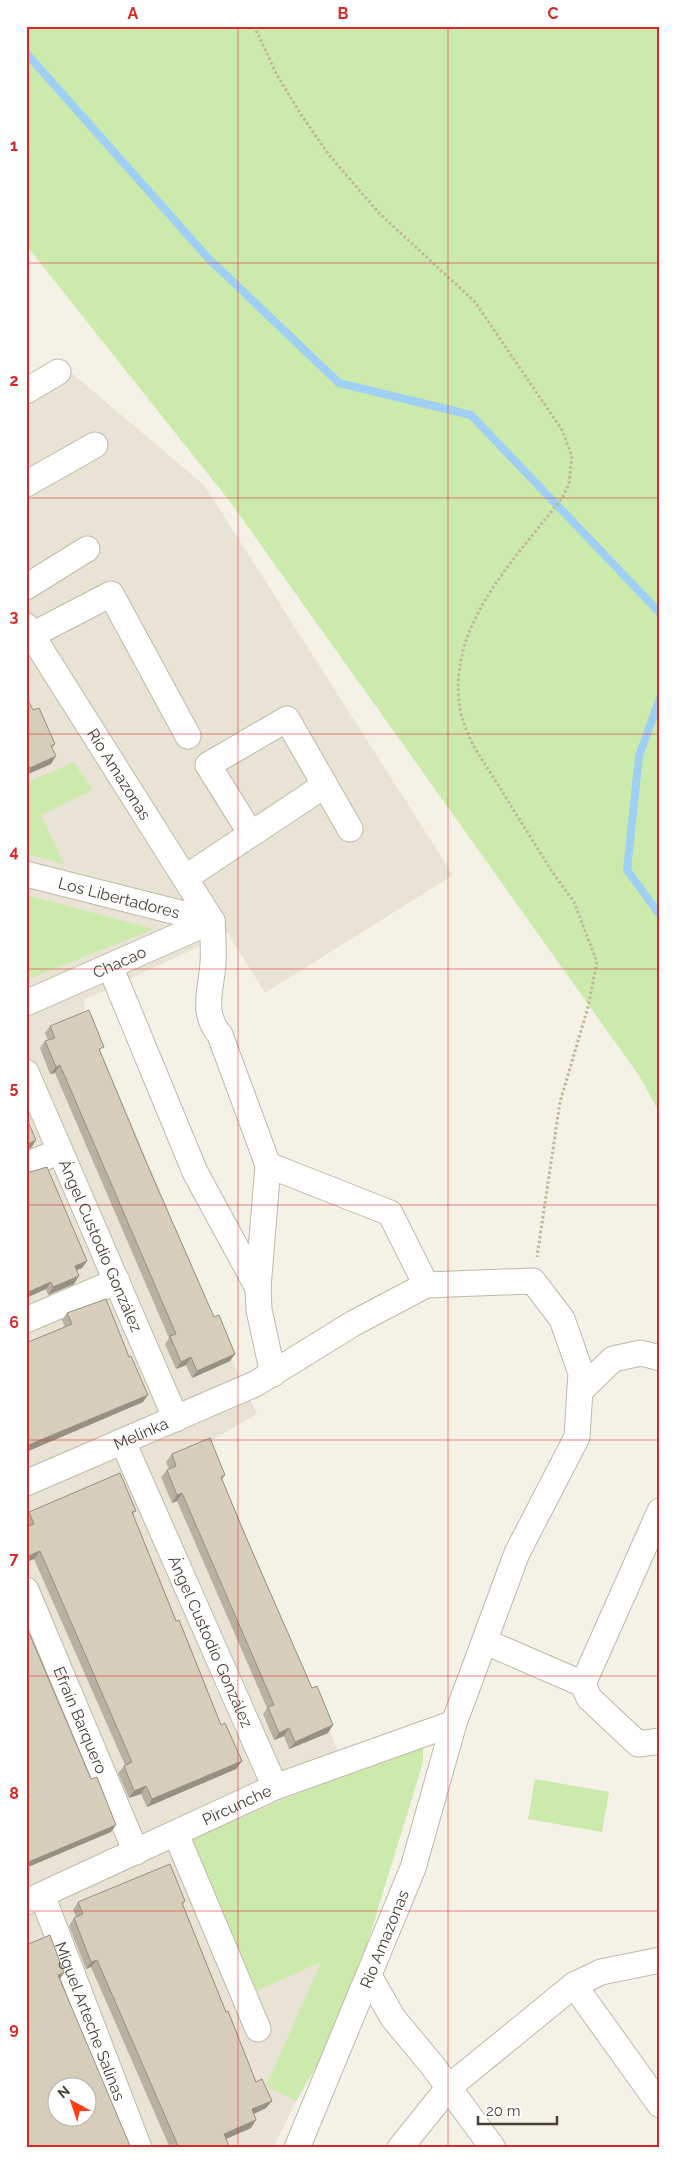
<svg xmlns="http://www.w3.org/2000/svg" width="686" height="2174" font-family="Raleway,sans-serif">
<rect width="100%" height="100%" fill="#f4f1e7"/>
<path fill="#e8e3d4" fill-rule="evenodd" d="M 55,359 L 204,485 L 453,875 L 265,993 L 228,933 L 84,1000 L 85,1014 L 234,1365 L 257,1414 L 207,1443 L 347,1772 L 423,1748 L 423,1762 L 367,1944 L 369,1976 L 296,2101 L 273,2148 L 26,2148 L 26,378 ZM 58,2086 L 88,2086 L 88,2116 L 58,2116 Z"/>
<path fill="#cdeaad" d="M 26,26 L 660,26 L 660,1114 L 640,1077 L 231,503 L 26,245 Z
M 74,762 L 92,790 L 41,815 L 64,864 L 26,854 L 26,783 Z
M 26,895 L 154,929 L 26,980 Z
M 414,1744 L 423,1748 L 423,1762 L 367,1944 L 369,1976 L 296,2101 L 266,2086 L 321,1962 L 254,1992 L 187,1841 Z
M 535,1779 L 609,1792 L 602,1832 L 528,1819 Z"/>
<g fill="none" stroke-linecap="round" stroke-linejoin="round">
<path stroke="#a0cff4" stroke-width="8" d="M 26,53 L 208,258 L 339,383 L 471,415 L 660,613
M 660,698 L 639,756 L 627,870 L 660,915"/>
<g stroke="#c0b9a9" stroke-width="27">
<g id="minor">
<path d="M 26,391 L 58,372"/>
<path d="M 26,484 L 95,445"/>
<path d="M 26,587 L 87,549"/>
<path id="s1" d="M 26,626 L 212,921 C 213,935 214,949 213,964 C 211,990 201,1013 220,1035 L 268,1165 L 258,1288 L 259,1310 L 273,1374"/>
<path d="M 32,635 L 111,594 L 188,736"/>
<path d="M 251,834 L 208,765 L 287,719 L 350,829"/>
<path id="s2" d="M 26,874 L 212,921"/>
<path d="M 185,878 L 325,785"/>
<path d="M 110,966 L 195,1172 L 258,1288"/>
<path id="s3" d="M 26,1003 L 212,921"/>
<path id="s4" d="M 26,1072 L 176,1419"/>
<path d="M 26,1165 L 60,1151"/>
<path d="M 268,1165 L 390,1213 L 426,1285"/>
<path d="M 26,1320 L 117,1281"/>
<path d="M 580,1391 L 613,1359 L 641,1353 L 660,1358"/>
<path id="s5" d="M 123,1442 L 275,1787"/>
<path id="s6" d="M 26,1483 L 255,1384 L 354,1323 L 426,1285 L 533,1281 L 562,1319 L 581,1373 L 577,1437 L 517,1553 L 454,1723 L 413,1868 L 297,2148"/>
<path id="s7" d="M 26,1590 L 136,1852"/>
<path d="M 486,1642 L 583,1684 L 589,1698 L 638,1744 L 660,1741"/>
<path d="M 583,1684 L 660,1511"/>
<path d="M 176,1834 L 258,2029"/>
<path id="s8" d="M 42,1895 L 139,2148"/>
<path id="s9" d="M 26,1902 L 275,1787 L 454,1723"/>
<path d="M 369,1976 L 393,2018 L 432,2065 L 493,2148"/>
<path d="M 574,1985 L 660,2105"/>
<path d="M 400,2148 L 449,2087 L 574,1985 L 601,1972 L 660,1960"/>
</g>
</g>
<path stroke="#c3b599" stroke-width="3" stroke-dasharray="2.5 2.5" stroke-linecap="butt" d="M 254,26 L 277,75 L 302,116 L 329,155 L 380,214 L 475,302 L 562,430 L 572,456 L 569,483 L 564,495 C 520,555 450,619 459,701 C 460,717 467,731 473,745 L 553,873 L 574,902 L 597,962 L 588,1007 L 560,1102 L 537,1257"/>
<use href="#minor" stroke="#fff" stroke-width="25"/>
</g>
<path fill="#b8b0a1" d="M 26,696 L 33,710 L 55,744 L 52,748 L 51,764 L 26,775 Z
M 50,1026 L 100,1052 L 230,1361 L 192,1378 L 186,1365 L 176,1369 L 165,1344 L 169,1338 L 55,1073 L 50,1074 L 40,1048 L 45,1041 L 48,1040 L 45,1033 Z
M 26,1170 L 82,1268 L 77,1270 L 74,1284 L 48,1295 L 46,1289 L 26,1298 Z
M 67,1313 L 143,1402 L 26,1452 L 26,1343 L 65,1327 L 62,1320 Z
M 172,1454 L 225,1475 L 222,1480 L 328,1733 L 289,1749 L 284,1736 L 274,1740 L 263,1714 L 267,1708 L 177,1501 L 172,1503 L 161,1477 L 167,1470 L 169,1469 L 166,1462 Z
M 136,1511 L 133,1514 L 176,1621 L 221,1725 L 242,1761 L 236,1769 L 147,1807 L 141,1794 L 129,1798 L 118,1773 L 125,1765 L 34,1559 L 26,1562 L 26,1516 L 29,1512 Z
M 185,1901 L 183,1905 L 226,2012 L 256,2082 L 272,2101 L 266,2108 L 254,2114 L 251,2128 L 226,2139 L 230,2148 L 170,2148 L 91,1967 L 86,1969 L 69,1926 L 74,1918 L 76,1917 L 73,1910 L 78,1902 Z"/>
<path fill="#969083" d="M 56,756 L 51,764 L 26,775 L 26,773 L 30,768 Z
M 60,1065 L 55,1073 L 50,1074 L 56,1067 Z
M 36,1140 L 31,1148 L 26,1150 L 26,1145 Z
M 87,1261 L 82,1268 L 70,1273 L 75,1266 Z
M 79,1276 L 74,1284 L 48,1295 L 53,1287 Z
M 51,1282 L 46,1289 L 26,1298 L 26,1293 Z
M 235,1354 L 230,1361 L 192,1378 L 197,1371 Z
M 191,1357 L 186,1365 L 176,1369 L 181,1362 Z
M 148,1395 L 143,1402 L 26,1452 L 26,1446 Z
M 182,1493 L 177,1501 L 172,1503 L 177,1495 Z
M 40,1551 L 34,1559 L 26,1562 L 26,1557 Z
M 333,1725 L 328,1733 L 289,1749 L 295,1742 Z
M 289,1728 L 284,1736 L 274,1740 L 279,1733 Z
M 242,1761 L 236,1769 L 147,1807 L 152,1799 Z
M 146,1786 L 141,1794 L 129,1798 L 134,1791 Z
M 116,1825 L 111,1832 L 26,1868 L 26,1863 Z
M 97,1960 L 91,1967 L 86,1969 L 91,1962 Z
M 64,1973 L 59,1980 L 58,1975 Z
M 272,2101 L 266,2108 L 247,2117 L 252,2109 Z
M 256,2120 L 251,2128 L 219,2142 L 224,2134 Z"/>
<path fill="#d6cdbb" stroke="#969083" fill-rule="evenodd" d="M 26,696 L 33,710 L 39,708 L 55,744 L 51,746 L 56,756 L 30,768 L 26,761 Z
M 89,1010 L 104,1047 L 99,1049 L 147,1164 L 214,1317 L 219,1315 L 235,1354 L 197,1371 L 191,1357 L 181,1362 L 170,1336 L 176,1334 L 60,1065 L 56,1067 L 45,1041 L 55,1038 L 50,1026 Z
M 26,1117 L 36,1140 L 26,1145 Z
M 47,1167 L 87,1261 L 75,1266 L 79,1276 L 53,1287 L 51,1282 L 26,1293 L 26,1170 L 30,1172 Z
M 106,1299 L 129,1357 L 131,1356 L 148,1395 L 26,1446 L 26,1343 L 72,1324 L 67,1313 Z
M 210,1438 L 225,1475 L 221,1477 L 245,1535 L 312,1688 L 317,1686 L 333,1725 L 295,1742 L 289,1728 L 279,1733 L 268,1707 L 274,1705 L 182,1493 L 177,1495 L 167,1470 L 176,1466 L 172,1454 Z
M 120,1473 L 136,1511 L 132,1512 L 176,1621 L 179,1620 L 221,1725 L 225,1723 L 242,1761 L 152,1799 L 146,1786 L 134,1791 L 124,1766 L 132,1762 L 40,1551 L 26,1557 L 26,1527 L 34,1524 L 29,1512 Z
M 26,1626 L 91,1779 L 97,1777 L 116,1825 L 26,1863 Z
M 170,1864 L 185,1901 L 182,1903 L 226,2012 L 228,2011 L 256,2082 L 262,2079 L 272,2101 L 252,2109 L 256,2120 L 224,2134 L 230,2148 L 179,2148 L 97,1960 L 91,1962 L 74,1918 L 83,1914 L 78,1902 Z
M 50,1935 L 64,1973 L 58,1975 L 131,2148 L 26,2148 L 26,1945 ZM 58,2086 L 88,2086 L 88,2116 L 58,2116 Z"/>
<path fill="none" stroke="#d62828" stroke-width="1" stroke-opacity="0.55" d="M 238,26 L 238,2148M 448,26 L 448,2148M 26,263 L 660,263M 26,498 L 660,498M 26,734 L 660,734M 26,969 L 660,969M 26,1205 L 660,1205M 26,1440 L 660,1440M 26,1676 L 660,1676M 26,1911 L 660,1911"/>
<g text-anchor="middle" stroke-width="5" stroke-linejoin="round" paint-order="stroke">
<g font-size="16" fill="#484135" stroke="#fff">
<text dy="6" stroke="none"><textPath href="#s1" startOffset="175">Río Amazonas</textPath></text>
<text dy="6" stroke="none"><textPath href="#s2" startOffset="96">Los Libertadores</textPath></text>
<text dy="6" stroke="none"><textPath href="#s3" startOffset="102">Chacao</textPath></text>
<text dy="6" stroke="none"><textPath href="#s4" startOffset="189">Ángel Custodio González</textPath></text>
<text dy="6" stroke="none"><textPath href="#s6" startOffset="125">Melinka</textPath></text>
<text dy="6" stroke="none"><textPath href="#s5" startOffset="218">Ángel Custodio González</textPath></text>
<text dy="6" stroke="none"><textPath href="#s7" startOffset="141">Efraín Barquero</textPath></text>
<text dy="6" stroke="none"><textPath href="#s9" startOffset="232">Pircunche</textPath></text>
<text transform="translate(384 1939) rotate(-68)" y="6">Río Amazonas</text>
<text dy="6" stroke="none"><textPath href="#s8" startOffset="135">Miguel Arteche Salinas</textPath></text>
</g>
</g>
<rect width="686" height="2174" fill="none" stroke="#ffffff" stroke-width="55"/>
<g transform="translate(72 2102) rotate(320)"><circle r="24" fill="#ffffff" stroke="#b6b3ae"/>
<path d="M0-4L9 19L0 12L-9 19Z" fill="#ff3e13"/>
<text y="-8" font-size="14" font-weight="bold" text-anchor="middle" fill="#484135">N</text>
</g>
<path d="M478 2116v8h79v-8" fill="none" stroke="#484135" stroke-width="2.5"/>
<text x="486" y="2116" font-size="15" fill="#484135" stroke="#ffffff" stroke-width="4" paint-order="stroke">20 m</text>
<rect x="28" y="28" width="630" height="2118" fill="none" stroke="#d62828" stroke-width="2"/>
<g font-size="16" text-anchor="middle" font-weight="bold" fill="#d62828">
<text x="133" y="19">A</text>
<text x="343" y="19">B</text>
<text x="553" y="19">C</text>
<text x="14" y="151">1</text>
<text x="14" y="386">2</text>
<text x="14" y="622">3</text>
<text x="14" y="857">4</text>
<text x="14" y="1093">5</text>
<text x="14" y="1328">6</text>
<text x="14" y="1564">7</text>
<text x="14" y="1799">8</text>
<text x="14" y="2034">9</text>
</g>
</svg>
